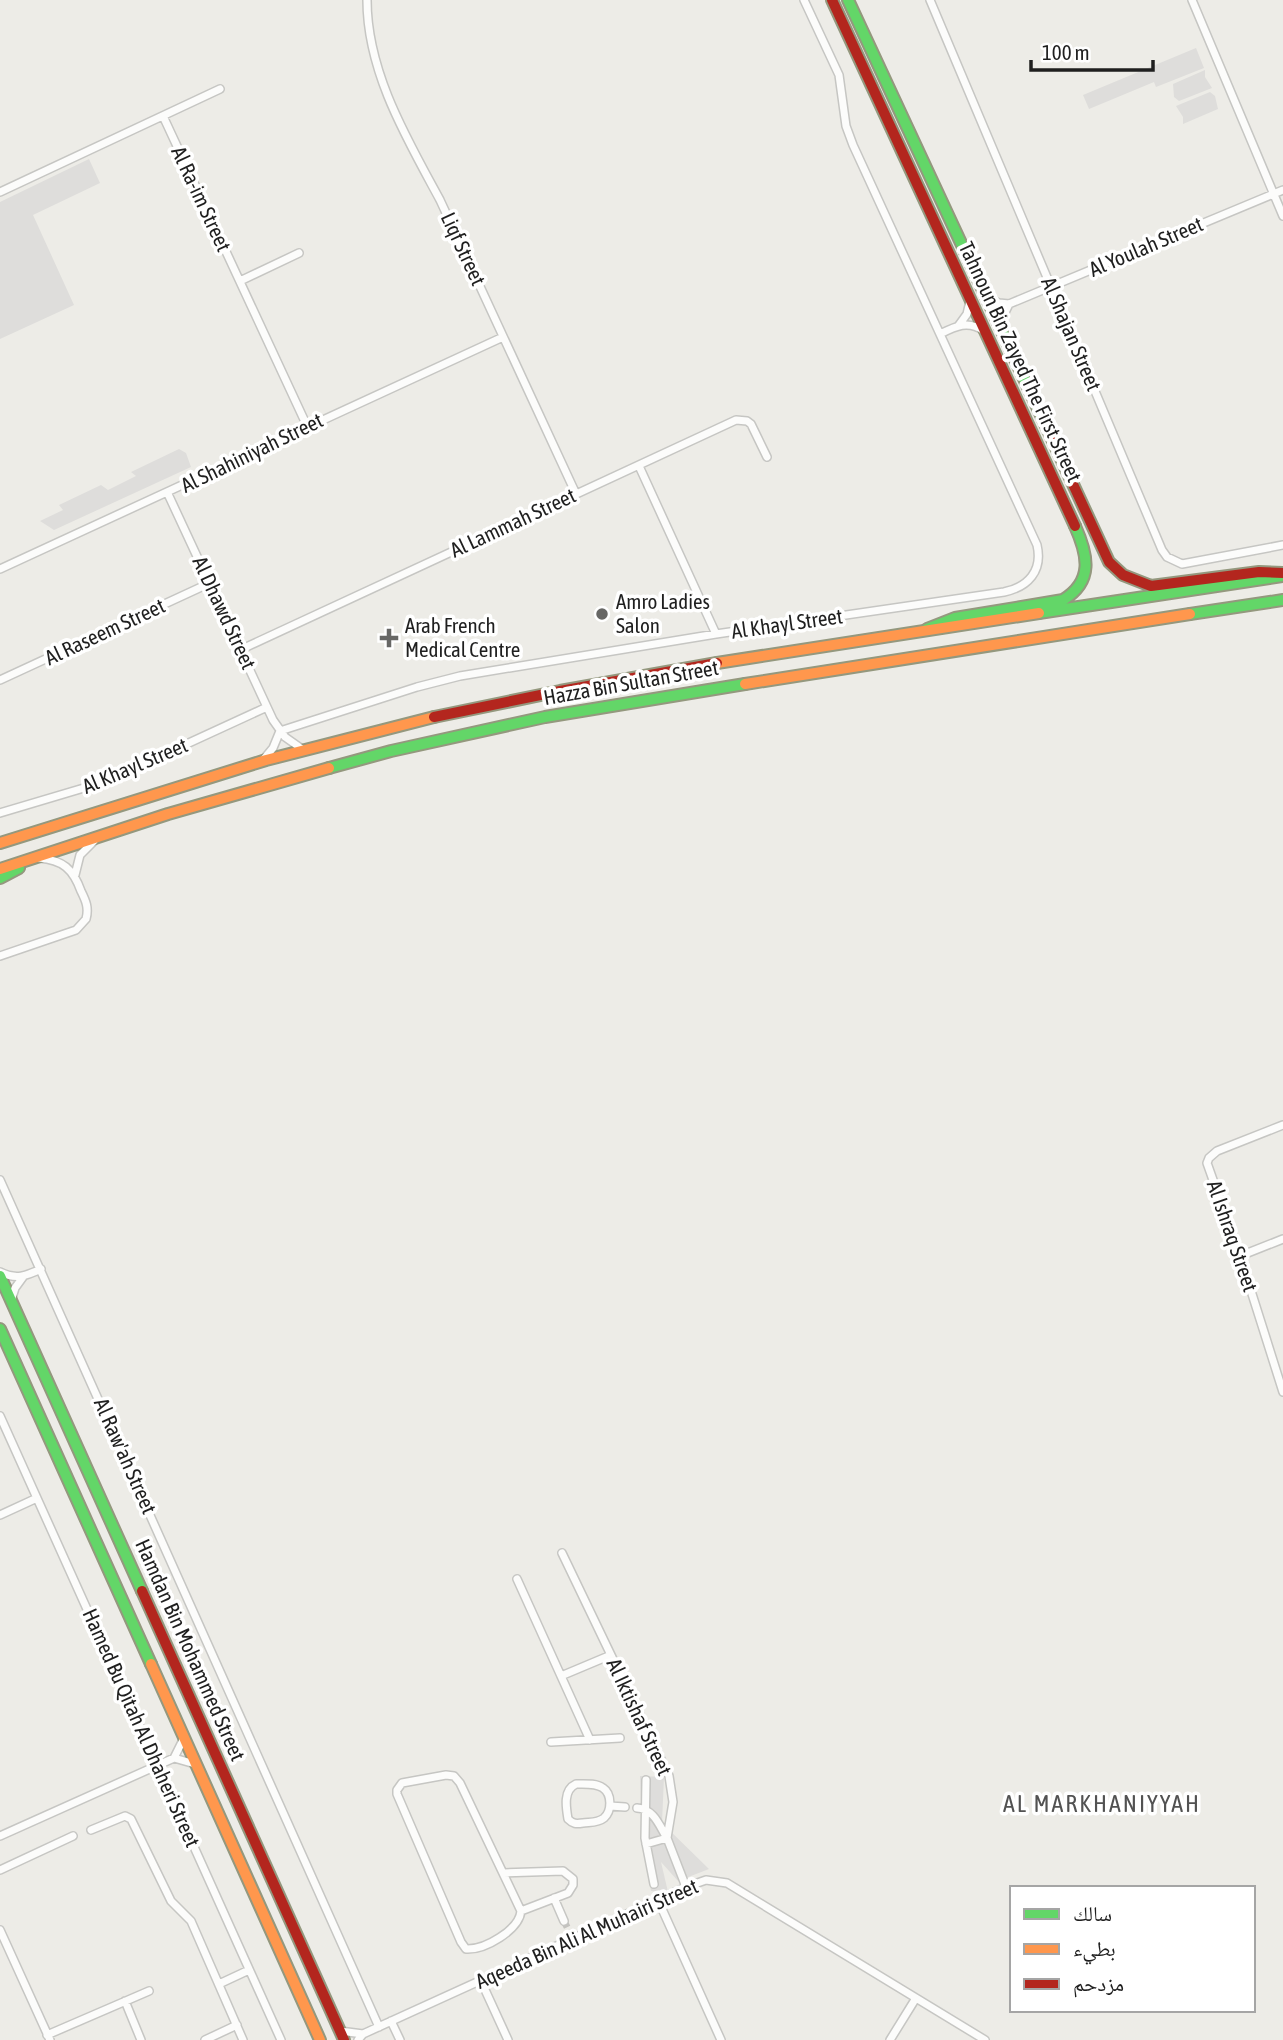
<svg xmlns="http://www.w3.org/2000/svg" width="1283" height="2040" font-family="'Asap Condensed','Noto Naskh Arabic',sans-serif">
<rect width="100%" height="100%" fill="#edece7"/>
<path fill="#dedddb" d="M 1196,48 L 1204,68 L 1156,87 L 1154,82 L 1089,109 L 1083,95 Z
M 1205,70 L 1205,77 L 1212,88 L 1179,101 L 1174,97 L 1173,84 Z
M 1210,92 L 1215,96 L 1218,109 L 1183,124 L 1183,117 L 1176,106 Z
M 89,159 L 100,183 L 33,215 L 74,305 L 0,339 L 0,202 Z
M 179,449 L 186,453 L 191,467 L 54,530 L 40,521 L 63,510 L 59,505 L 101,485 L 108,490 L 136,476 L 131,472 Z
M 640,1776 L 664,1777 L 662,1823 L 709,1869 L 678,1881 L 661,1862 L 668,1892 L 651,1891 L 643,1851 Z"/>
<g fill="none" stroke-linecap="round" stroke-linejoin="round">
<path stroke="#c4c3bf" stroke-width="7" stroke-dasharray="7 3.5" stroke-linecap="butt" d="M 564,1921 L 569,1931"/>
<g stroke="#c6c6c3" stroke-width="10">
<path id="street" d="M 367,0 C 367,72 407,139 440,200 L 576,494
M 930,0 L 1162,550 L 1167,557 L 1182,564 L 1283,545
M 1192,0 L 1283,216
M 163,116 L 307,426
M 0,192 L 220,89
M 240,281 L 299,253
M 986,297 L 999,303 L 1009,304 L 1283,190
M 959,325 L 967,314 L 970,301
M 999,325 L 1009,304
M 940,334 C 956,326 968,320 984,331
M 639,466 L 716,634
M 168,494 L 273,720 L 285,737 L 302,749
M 0,569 C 168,493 335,413 503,337
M 242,649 L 736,420 L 747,421 L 751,424 L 767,457
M 0,680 L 210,583
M 280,731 L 417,687 L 460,676 L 716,634 L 1004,592 C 1028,587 1043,571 1037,545 L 853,145 L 846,126 L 839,75 L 804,0
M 263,760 L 273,748 L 280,731
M 0,813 L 104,782 L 267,707
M 75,875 L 80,855 L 94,841
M 0,956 L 76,930 L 86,919 C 89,908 86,901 81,891 C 73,869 63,860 39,858
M 1283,1125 L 1217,1151 L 1209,1158 L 1207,1163 L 1240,1256 L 1283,1392
M 0,1180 L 379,2027
M 1240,1256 L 1283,1239
M 0,1272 C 16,1280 26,1276 41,1269
M 11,1301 L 15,1288 L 23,1277
M 0,1416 L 281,2040
M 0,1515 L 37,1498
M 562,1553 L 669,1776 L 673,1802 L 667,1838 L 686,1887
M 517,1579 L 590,1740
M 561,1676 L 611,1655
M 551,1742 L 620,1738
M 174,1758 L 184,1738
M 446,1775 L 454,1776 L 460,1783 L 521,1911 C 519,1930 485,1950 466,1949 L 461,1942 L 397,1794 L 397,1790 L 402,1783 Z
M 646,1780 L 645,1838 L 654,1884
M 576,1784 C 585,1784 596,1783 603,1788 C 612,1794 612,1811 604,1818 C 598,1823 590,1822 583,1823 C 576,1824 573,1824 568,1819 C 566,1807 563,1790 576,1784 Z
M 610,1806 L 625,1807
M 637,1808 C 654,1809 659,1825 667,1838 L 646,1844
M 91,1830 L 125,1816 L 131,1819 L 171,1901 L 191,1921 L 243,2040
M 0,1836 L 174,1758 L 195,1764
M 0,1870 L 73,1836
M 504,1873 L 563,1871 L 573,1879 L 573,1885 L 568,1893 L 521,1911
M 554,1898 L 564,1921
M 658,1900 L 721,2040
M 0,1930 L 50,2040
M 481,1981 L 508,2040
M 219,1984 L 249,1970
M 125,2001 L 141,2040
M 391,2021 L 400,2040
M 340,2031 L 363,2034
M 47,2035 L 149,1991
M 205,2040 L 237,2025
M 358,2040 L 363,2034 L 686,1887 L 706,1880 L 727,1883 L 985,2040
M 890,2040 L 916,1998"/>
</g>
<g stroke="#94987e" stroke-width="14">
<path id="fast" d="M 848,0 L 1047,428
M 1039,613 L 1283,576
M 1190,614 L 1283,600
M 927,629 L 955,618 L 1063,600 C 1094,581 1088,555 1075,526
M 329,768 L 391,751 L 545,717 L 745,684
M 0,878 L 19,868
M 0,1276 L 142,1591
M 0,1329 L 151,1664"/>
</g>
<g stroke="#94987e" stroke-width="14">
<path id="slow" d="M 717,663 L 1039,613
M 745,684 L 1190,614
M 0,843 L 266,760 L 434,717
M 0,869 L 168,814 L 329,768
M 151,1664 L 320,2040"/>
</g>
<g stroke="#94987e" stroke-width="14">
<path id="jam" d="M 832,0 L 1075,526
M 1047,428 L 1109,562 L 1123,575 L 1151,586 L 1259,572 L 1283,573
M 434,717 L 560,691 L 717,663
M 142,1591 L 344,2040"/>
</g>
<use href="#street" stroke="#fcfcfb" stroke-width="7"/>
<use href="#fast" stroke="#63d668" stroke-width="10"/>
<use href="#slow" stroke="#ff974d" stroke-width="10"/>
<use href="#jam" stroke="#b3261e" stroke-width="10"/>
</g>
<g fill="#676765" stroke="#fff" stroke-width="2.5">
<circle cx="602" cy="614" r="7"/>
<path d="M385.5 627.5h7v7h7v7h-7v7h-7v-7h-7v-7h7z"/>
</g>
<g text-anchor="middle" stroke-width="7" stroke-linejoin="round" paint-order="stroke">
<g font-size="21" fill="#1f1f1f" stroke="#fff">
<text transform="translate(201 199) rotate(65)" y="7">Al Ra-im Street</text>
<text transform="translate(1146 247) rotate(-23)" y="7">Al Youlah Street</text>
<text transform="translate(463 249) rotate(65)" y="7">Liqf Street</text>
<text transform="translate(1071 334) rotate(67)" y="7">Al Shajan Street</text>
<text transform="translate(1020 362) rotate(65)" y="7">Tahnoun Bin Zayed The First Street</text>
<text transform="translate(252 453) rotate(-26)" y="7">Al Shahiniyah Street</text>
<text transform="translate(513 523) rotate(-25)" y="7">Al Lammah Street</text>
<text transform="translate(224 613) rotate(65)" y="7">Al Dhawd Street</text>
<text transform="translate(787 624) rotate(-8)" y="7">Al Khayl Street</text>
<text transform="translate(105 632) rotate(-25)" y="7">Al Raseem Street</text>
<text transform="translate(631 683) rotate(-10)" y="7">Hazza Bin Sultan Street</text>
<text transform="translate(135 766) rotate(-23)" y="7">Al Khayl Street</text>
<text transform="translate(1232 1236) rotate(71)" y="7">Al Ishraq Street</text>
<text transform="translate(125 1456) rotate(66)" y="7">Al Raw'ah Street</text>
<text transform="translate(190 1650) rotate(66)" y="7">Hamdan Bin Mohammed Street</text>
<text transform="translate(639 1717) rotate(65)" y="7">Al Iktishaf Street</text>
<text transform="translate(141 1728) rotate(66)" y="7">Hamed Bu Qitah Al Dhaheri Street</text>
<text transform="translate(587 1934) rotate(-24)" y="7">Aqeeda Bin Ali Al Muhairi Street</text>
</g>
<g font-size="21" fill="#1f1f1f" stroke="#fff" text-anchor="start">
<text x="616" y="609">Amro Ladies<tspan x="616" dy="24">Salon</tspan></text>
<text x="405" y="633">Arab French<tspan x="405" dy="24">Medical Centre</tspan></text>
</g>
<g font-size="24" letter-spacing="2" fill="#525252" stroke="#fff">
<text x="1102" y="1812">AL MARKHANIYYAH</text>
</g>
</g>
<rect x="1010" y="1886" width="245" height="126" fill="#ffffff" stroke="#a5a5a5" stroke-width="2"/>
<rect x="1024" y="1909" width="35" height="10" fill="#63d668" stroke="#a5a5a5" stroke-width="2"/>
<text x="1073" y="1921" font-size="21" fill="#1f1f1f">سالك</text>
<rect x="1024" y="1944" width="35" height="10" fill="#ff974d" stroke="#a5a5a5" stroke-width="2"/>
<text x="1073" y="1956" font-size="21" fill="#1f1f1f">بطيء</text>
<rect x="1024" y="1979" width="35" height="10" fill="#b3261e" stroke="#a5a5a5" stroke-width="2"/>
<text x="1073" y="1991" font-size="21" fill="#1f1f1f">مزدحم</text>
<path d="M1031 60v10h122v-10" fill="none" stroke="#1f1f1f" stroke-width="3.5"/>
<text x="1042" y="60" font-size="21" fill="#1f1f1f" stroke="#ffffff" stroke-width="5" paint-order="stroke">100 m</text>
</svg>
